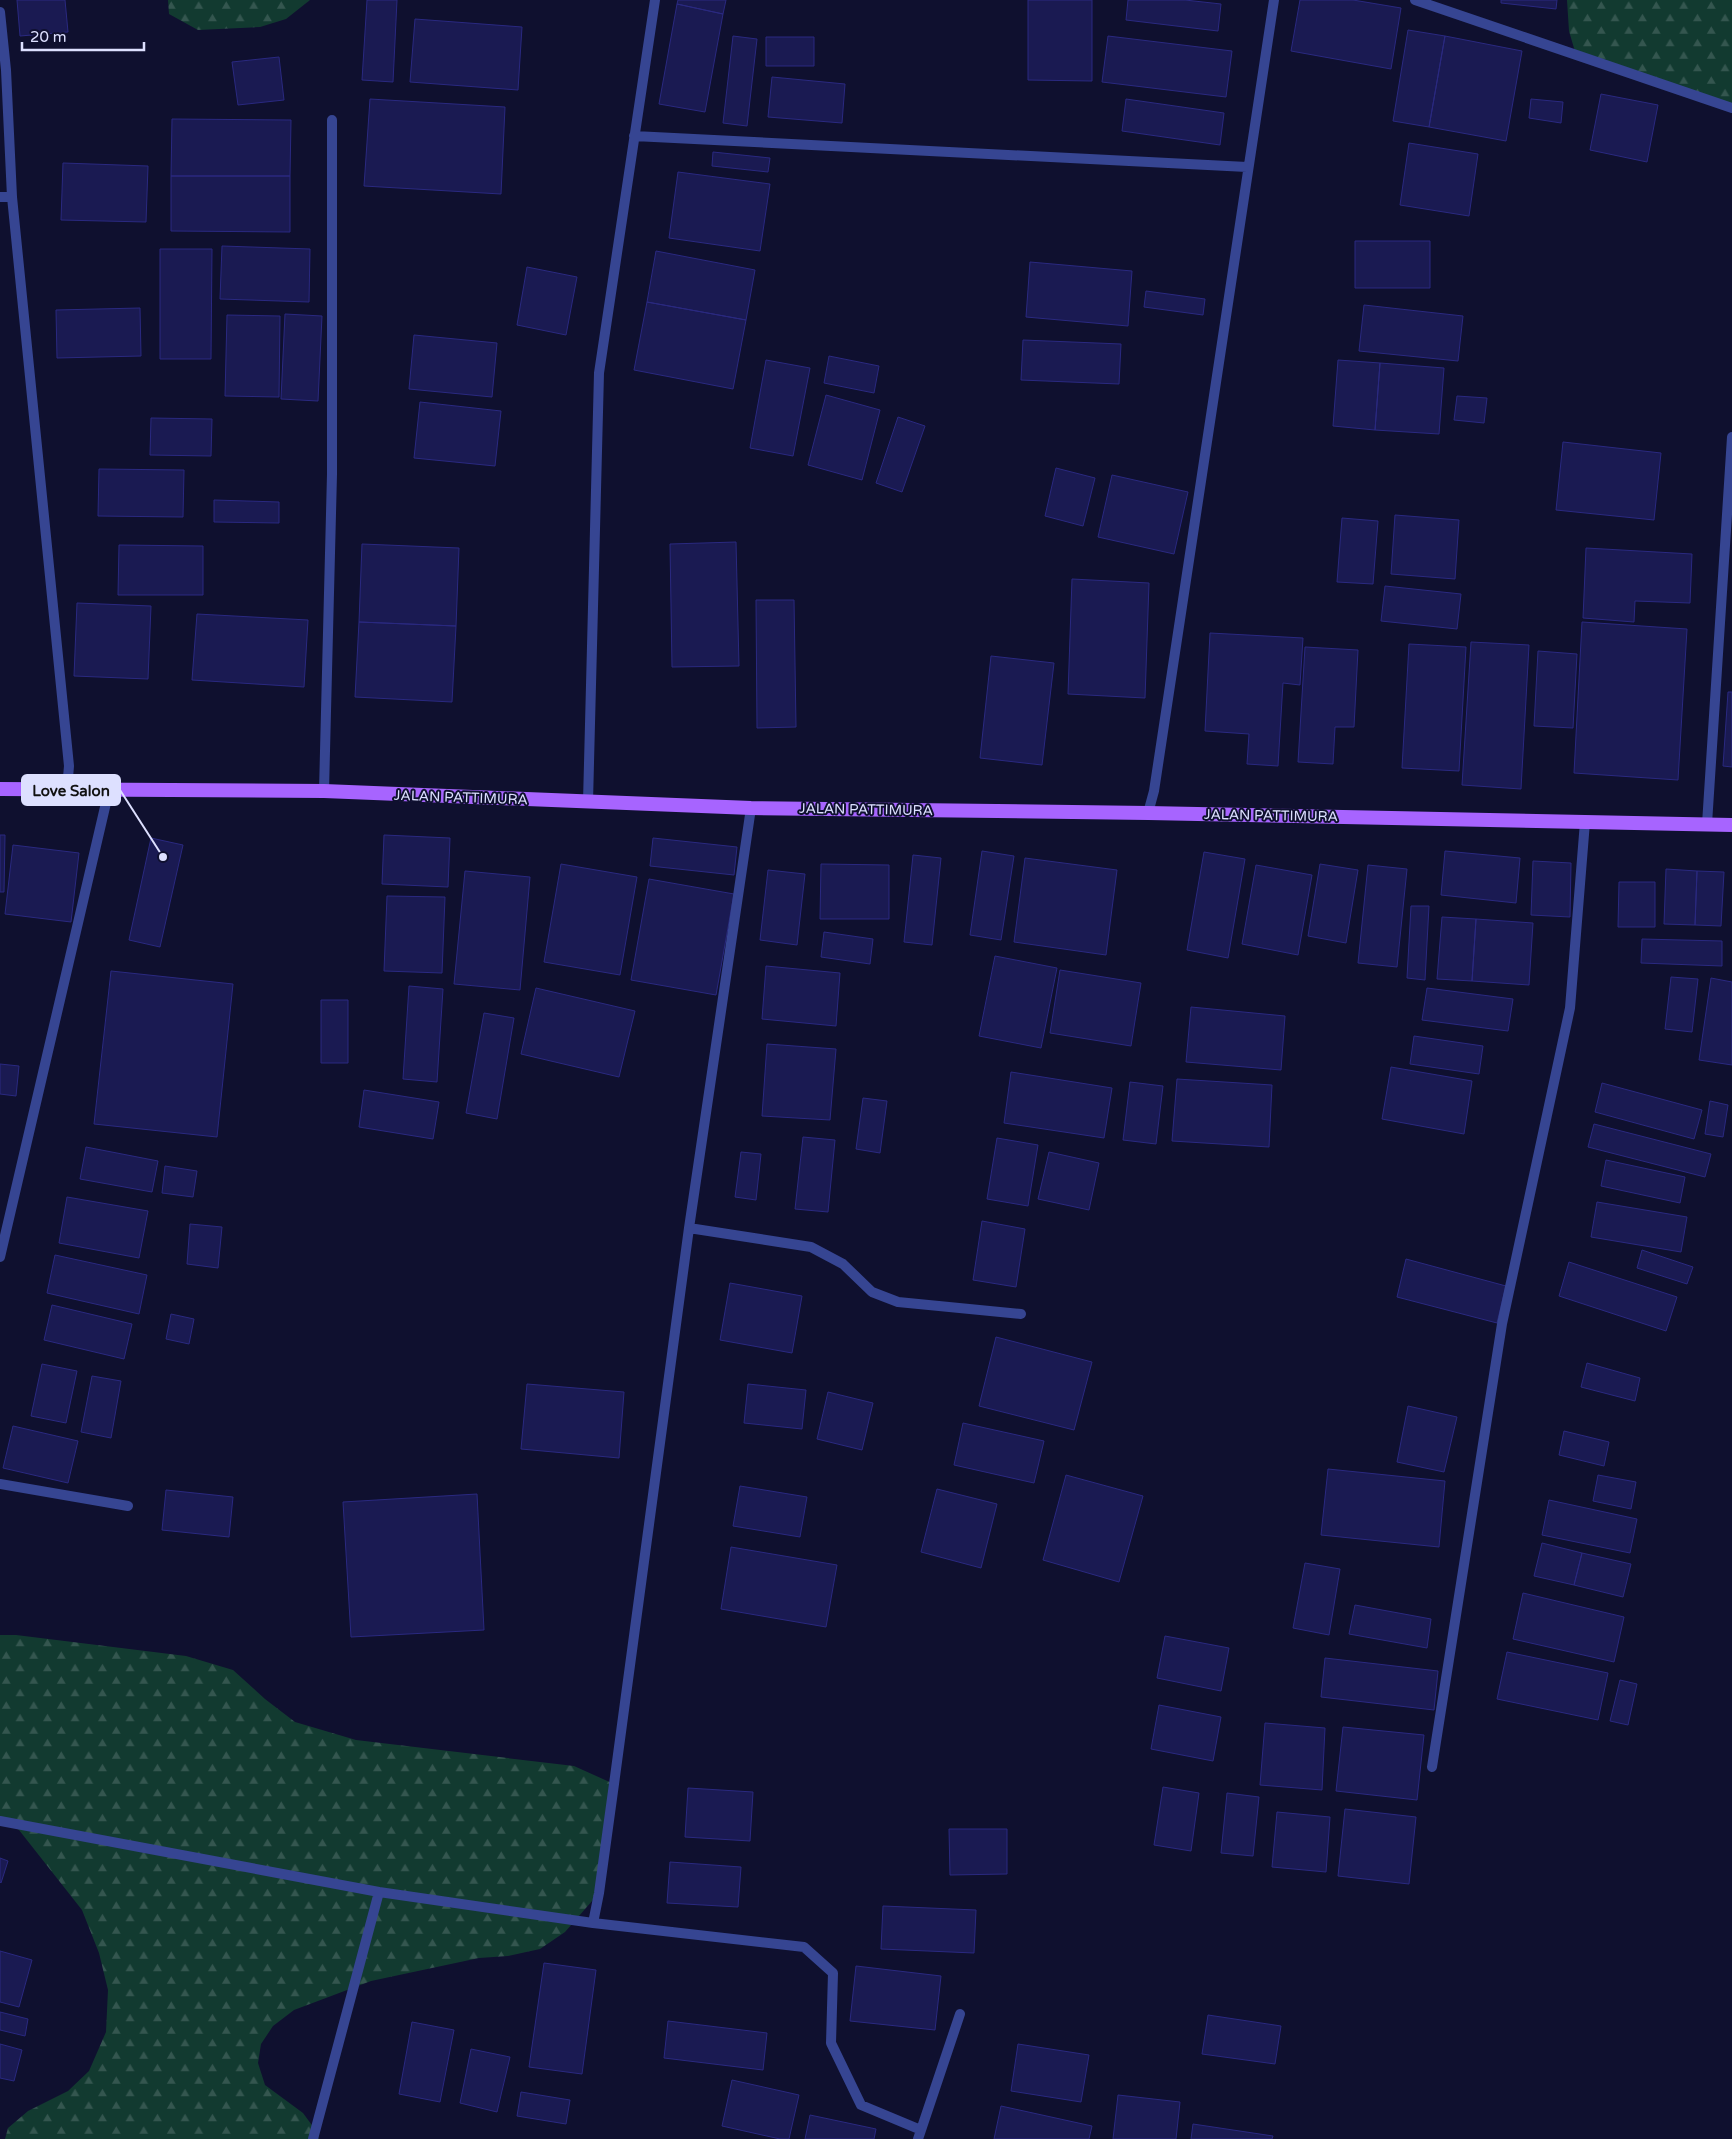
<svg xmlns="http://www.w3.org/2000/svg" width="1732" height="2139" font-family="'Varela Round',sans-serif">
<defs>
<pattern id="forest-firs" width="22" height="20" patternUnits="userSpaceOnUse" patternTransform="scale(1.25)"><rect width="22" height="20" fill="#123a30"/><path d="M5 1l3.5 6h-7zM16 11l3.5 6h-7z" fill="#34564f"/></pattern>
</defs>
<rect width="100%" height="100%" fill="#0f102f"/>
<path fill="url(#forest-firs)" d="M 168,0 L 310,0 L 286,19 L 260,27 L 198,30 L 169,14 Z
M 1567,0 L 1732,0 L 1732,108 L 1576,55 L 1569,31 Z
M 0,1635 L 16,1635 L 186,1656 L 233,1670 L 265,1699 L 295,1722 L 356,1740 L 574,1766 L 614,1784 L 599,1893 L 565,1932 L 540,1949 L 508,1956 L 479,1958 L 371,1981 L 294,2010 L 273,2026 L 261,2044 L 258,2063 L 265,2085 L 303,2113 L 314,2128 L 319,2139 L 5,2139 L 8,2128 L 28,2111 L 68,2091 L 89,2071 L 106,2032 L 108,1990 L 99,1953 L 82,1910 L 19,1830 L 0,1819 Z"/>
<path fill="#1a1a52" stroke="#2a2980" d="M 17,0 L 65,0 L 68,32 L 20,36 Z
M 367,0 L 397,0 L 393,82 L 362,80 Z
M 678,0 L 726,0 L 723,14 L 677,4 Z
M 1028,0 L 1092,0 L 1092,81 L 1028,80 Z
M 1128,0 L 1185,0 L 1221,4 L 1218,31 L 1126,20 Z
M 1300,0 L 1353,0 L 1401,8 L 1391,69 L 1291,51 Z
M 1501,0 L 1557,0 L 1556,9 L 1501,3 Z
M 677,4 L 723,14 L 705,112 L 659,104 Z
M 415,19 L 522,27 L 518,90 L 410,82 Z
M 1408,30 L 1445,36 L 1429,127 L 1393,121 Z
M 733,36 L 757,39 L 747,126 L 723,123 Z
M 1108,36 L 1232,51 L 1226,97 L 1102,82 Z
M 1445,36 L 1522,51 L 1506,141 L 1429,127 Z
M 766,37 L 814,37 L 814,66 L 766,66 Z
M 279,57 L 284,100 L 238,105 L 232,62 Z
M 772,77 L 845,84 L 842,123 L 768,117 Z
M 1601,94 L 1658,105 L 1647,162 L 1590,150 Z
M 370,99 L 505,107 L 501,194 L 364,186 Z
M 1126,99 L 1224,113 L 1220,145 L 1122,131 Z
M 1531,99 L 1563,102 L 1561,123 L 1529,118 Z
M 172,119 L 291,120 L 290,176 L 171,176 Z
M 1409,143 L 1478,154 L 1469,216 L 1400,205 Z
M 713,152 L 770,158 L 768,172 L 712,166 Z
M 63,163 L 148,166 L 146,222 L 61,220 Z
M 678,172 L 770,184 L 760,251 L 669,238 Z
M 171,176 L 290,176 L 290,232 L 171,231 Z
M 1355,241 L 1430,241 L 1430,288 L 1355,288 Z
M 222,246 L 310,249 L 309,302 L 220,299 Z
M 160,249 L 212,249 L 211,359 L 160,359 Z
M 656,251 L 755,270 L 746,320 L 647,302 Z
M 1030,262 L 1132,271 L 1128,326 L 1026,317 Z
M 527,267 L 577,277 L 566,335 L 517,325 Z
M 1146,291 L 1205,299 L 1203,315 L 1144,307 Z
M 647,302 L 746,320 L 733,389 L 634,370 Z
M 1364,305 L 1463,316 L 1458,361 L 1359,351 Z
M 140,308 L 141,356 L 57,358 L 56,310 Z
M 285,314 L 322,316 L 318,401 L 281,399 Z
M 227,315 L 280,316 L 279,397 L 225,396 Z
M 414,335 L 497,343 L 492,397 L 409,389 Z
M 1023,340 L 1121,344 L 1119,384 L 1021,380 Z
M 829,356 L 879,366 L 874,393 L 824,383 Z
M 766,360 L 810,368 L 793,456 L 750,448 Z
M 1338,360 L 1380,363 L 1375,430 L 1333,426 Z
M 1380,363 L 1444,368 L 1439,434 L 1375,430 Z
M 826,395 L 880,410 L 862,480 L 808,465 Z
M 1457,396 L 1487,398 L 1484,423 L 1454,420 Z
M 420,402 L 501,411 L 495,466 L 414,458 Z
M 898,417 L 925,426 L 902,492 L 876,483 Z
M 151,418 L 212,419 L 211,456 L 150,455 Z
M 1563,442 L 1661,453 L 1654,520 L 1556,510 Z
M 1056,468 L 1095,478 L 1083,526 L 1045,516 Z
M 99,469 L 184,470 L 183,517 L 98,516 Z
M 1112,475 L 1188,492 L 1174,554 L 1098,537 Z
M 214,500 L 279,502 L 279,523 L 214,522 Z
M 1395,515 L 1459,520 L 1455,579 L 1391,574 Z
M 1342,518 L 1378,521 L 1373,584 L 1337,582 Z
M 736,542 L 739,666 L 672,667 L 670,544 Z
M 362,544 L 459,548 L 456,626 L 359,622 Z
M 119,545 L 203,546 L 203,595 L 118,595 Z
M 1586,548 L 1692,554 L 1690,603 L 1635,601 L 1634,622 L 1583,618 Z
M 1072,579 L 1149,583 L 1145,698 L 1068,694 Z
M 1385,586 L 1461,594 L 1457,629 L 1381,621 Z
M 756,600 L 794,600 L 796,727 L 757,728 Z
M 77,603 L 151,606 L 148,679 L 74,676 Z
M 197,614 L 308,620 L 304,687 L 192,680 Z
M 359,622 L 456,626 L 452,702 L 355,697 Z
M 1582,622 L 1687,629 L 1678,780 L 1574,773 Z
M 1210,633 L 1303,638 L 1300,685 L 1283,683 L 1278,766 L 1247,764 L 1249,734 L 1205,731 Z
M 1471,642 L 1529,645 L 1521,789 L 1462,785 Z
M 1409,644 L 1466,647 L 1459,771 L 1402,768 Z
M 1305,647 L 1358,650 L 1354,727 L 1335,727 L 1333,764 L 1298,762 Z
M 1538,651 L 1577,654 L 1573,728 L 1534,726 Z
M 991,656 L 1054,663 L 1042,765 L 980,758 Z
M 1728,692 L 1732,692 L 1732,767 L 1723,766 Z
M 0,835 L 5,835 L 4,892 L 0,892 Z
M 384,835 L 450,838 L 448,887 L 382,884 Z
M 151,838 L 183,845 L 160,947 L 129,940 Z
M 653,838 L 737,847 L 734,875 L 650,866 Z
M 13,845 L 79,853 L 71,922 L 5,914 Z
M 982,851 L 1014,856 L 1001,940 L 970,935 Z
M 1445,851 L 1520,858 L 1516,903 L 1441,895 Z
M 1204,852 L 1245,859 L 1228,958 L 1187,950 Z
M 913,855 L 941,858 L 932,945 L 904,942 Z
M 1025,858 L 1117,870 L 1106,955 L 1014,942 Z
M 1533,861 L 1571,863 L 1570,917 L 1531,915 Z
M 561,864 L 637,877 L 620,975 L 544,962 Z
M 821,864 L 889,865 L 889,919 L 820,919 Z
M 1320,864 L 1358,870 L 1346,943 L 1308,936 Z
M 1256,865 L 1312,875 L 1298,955 L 1242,944 Z
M 1368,865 L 1407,869 L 1397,967 L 1358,963 Z
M 1666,869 L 1697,871 L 1695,925 L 1664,924 Z
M 768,870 L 805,874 L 797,945 L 760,940 Z
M 465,871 L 530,877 L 520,990 L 454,984 Z
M 1697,871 L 1724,872 L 1721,926 L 1695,925 Z
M 649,879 L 734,894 L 716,995 L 631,980 Z
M 1619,882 L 1655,882 L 1655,927 L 1618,927 Z
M 387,896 L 445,897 L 442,973 L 384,971 Z
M 1411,906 L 1429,906 L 1425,980 L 1407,978 Z
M 1442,917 L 1476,919 L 1472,981 L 1437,979 Z
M 1476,919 L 1533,923 L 1529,985 L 1472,981 Z
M 824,932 L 873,939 L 870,964 L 821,957 Z
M 1642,939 L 1722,941 L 1722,966 L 1641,963 Z
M 995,956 L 1057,968 L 1041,1048 L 979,1036 Z
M 766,966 L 840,973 L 836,1026 L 762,1019 Z
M 1060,970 L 1141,983 L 1131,1046 L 1050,1033 Z
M 111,971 L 233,984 L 217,1137 L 94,1124 Z
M 1671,977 L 1698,979 L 1692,1032 L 1665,1029 Z
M 1711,978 L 1732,982 L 1732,1065 L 1699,1060 Z
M 409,986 L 443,989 L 437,1082 L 403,1079 Z
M 536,988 L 635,1011 L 619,1077 L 521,1054 Z
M 1427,988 L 1513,999 L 1508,1031 L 1422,1020 Z
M 321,1000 L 348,1000 L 348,1063 L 321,1063 Z
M 1191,1007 L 1285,1016 L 1281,1070 L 1186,1062 Z
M 484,1013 L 514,1018 L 497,1119 L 466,1113 Z
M 1414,1036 L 1483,1046 L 1479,1074 L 1410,1064 Z
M 767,1044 L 836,1049 L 830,1120 L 762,1116 Z
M 0,1064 L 19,1066 L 16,1096 L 0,1094 Z
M 1391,1067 L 1472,1081 L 1464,1134 L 1382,1119 Z
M 1011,1072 L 1112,1088 L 1104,1138 L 1004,1123 Z
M 1177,1079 L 1272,1085 L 1269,1147 L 1172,1141 Z
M 1130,1082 L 1163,1086 L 1156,1144 L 1123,1140 Z
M 1602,1083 L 1702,1110 L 1694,1139 L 1595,1112 Z
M 364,1090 L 439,1102 L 433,1139 L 359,1127 Z
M 863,1098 L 887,1101 L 880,1153 L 856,1149 Z
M 1710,1101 L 1728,1105 L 1723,1137 L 1705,1134 Z
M 1594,1124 L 1711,1154 L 1705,1177 L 1588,1147 Z
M 803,1137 L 835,1140 L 828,1212 L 795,1209 Z
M 997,1138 L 1038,1145 L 1028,1206 L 987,1199 Z
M 86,1147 L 158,1161 L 152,1192 L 80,1179 Z
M 741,1152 L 761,1154 L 756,1200 L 735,1197 Z
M 1049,1152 L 1099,1163 L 1089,1210 L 1038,1199 Z
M 1606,1160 L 1685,1177 L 1680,1203 L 1601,1186 Z
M 165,1166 L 197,1171 L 193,1197 L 162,1193 Z
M 67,1197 L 148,1211 L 139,1258 L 59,1243 Z
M 1597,1202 L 1687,1217 L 1681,1252 L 1591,1237 Z
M 982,1221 L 1025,1229 L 1016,1287 L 973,1280 Z
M 190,1224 L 222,1227 L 218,1268 L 187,1264 Z
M 1642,1250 L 1693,1267 L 1687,1284 L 1637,1268 Z
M 55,1255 L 147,1275 L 139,1314 L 47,1293 Z
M 1406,1259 L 1506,1286 L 1497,1323 L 1397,1297 Z
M 1569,1262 L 1677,1297 L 1666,1331 L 1559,1296 Z
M 730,1283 L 802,1296 L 792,1353 L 720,1340 Z
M 52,1305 L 132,1324 L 124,1359 L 44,1340 Z
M 171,1314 L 194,1319 L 189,1344 L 166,1339 Z
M 996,1337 L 1092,1362 L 1074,1430 L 979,1406 Z
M 1587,1363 L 1640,1378 L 1635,1401 L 1581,1387 Z
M 42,1364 L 77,1371 L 66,1423 L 31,1416 Z
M 92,1376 L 121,1381 L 111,1438 L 81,1432 Z
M 527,1384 L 624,1392 L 619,1458 L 521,1449 Z
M 748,1384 L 806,1390 L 802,1429 L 744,1423 Z
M 828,1392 L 873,1403 L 862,1450 L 817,1439 Z
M 1408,1406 L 1457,1417 L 1444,1472 L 1397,1462 Z
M 963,1423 L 1044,1441 L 1034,1483 L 954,1465 Z
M 13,1426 L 78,1441 L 68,1483 L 3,1468 Z
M 1564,1431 L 1609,1442 L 1604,1466 L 1559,1455 Z
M 1328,1469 L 1445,1481 L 1439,1547 L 1321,1535 Z
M 1066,1475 L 1143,1496 L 1119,1582 L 1043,1560 Z
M 1598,1475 L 1636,1482 L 1631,1509 L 1593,1501 Z
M 740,1486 L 807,1497 L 800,1537 L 733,1526 Z
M 937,1489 L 997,1504 L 981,1568 L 921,1552 Z
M 166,1490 L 233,1497 L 229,1537 L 162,1530 Z
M 477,1494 L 484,1630 L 351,1637 L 343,1502 Z
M 1549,1500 L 1637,1519 L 1630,1553 L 1542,1535 Z
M 1542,1543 L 1582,1553 L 1574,1585 L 1534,1576 Z
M 731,1547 L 837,1565 L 826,1627 L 721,1609 Z
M 1582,1553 L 1631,1564 L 1623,1597 L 1574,1585 Z
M 1305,1563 L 1340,1569 L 1329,1635 L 1293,1628 Z
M 1523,1593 L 1624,1617 L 1614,1662 L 1513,1639 Z
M 1355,1605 L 1431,1619 L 1427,1648 L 1349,1634 Z
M 1165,1636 L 1229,1648 L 1221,1691 L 1157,1678 Z
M 1507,1652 L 1608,1673 L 1598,1720 L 1497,1699 Z
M 1325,1658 L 1438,1671 L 1434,1710 L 1321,1697 Z
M 1620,1680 L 1637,1684 L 1628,1725 L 1610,1721 Z
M 1159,1705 L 1221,1717 L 1213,1761 L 1151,1749 Z
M 1265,1723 L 1325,1728 L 1322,1790 L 1260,1785 Z
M 1343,1727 L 1424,1735 L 1417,1800 L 1336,1791 Z
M 1163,1787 L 1199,1793 L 1191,1851 L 1154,1845 Z
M 688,1788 L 753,1792 L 750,1841 L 685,1837 Z
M 1227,1793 L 1259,1797 L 1253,1856 L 1221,1853 Z
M 1345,1809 L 1416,1817 L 1409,1884 L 1338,1876 Z
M 1277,1812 L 1330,1817 L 1326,1872 L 1272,1867 Z
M 949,1829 L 1007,1829 L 1007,1874 L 950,1875 Z
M 0,1858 L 8,1861 L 1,1883 L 0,1882 Z
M 670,1862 L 741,1867 L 738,1907 L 667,1903 Z
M 883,1906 L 976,1910 L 974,1953 L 881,1949 Z
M 0,1951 L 32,1960 L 19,2007 L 0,2002 Z
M 544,1963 L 596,1970 L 582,2074 L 529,2067 Z
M 856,1966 L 941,1976 L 935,2030 L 850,2021 Z
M 0,2012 L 28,2019 L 25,2036 L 0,2030 Z
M 1208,2015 L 1281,2026 L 1275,2064 L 1202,2054 Z
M 668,2021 L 767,2033 L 763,2070 L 664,2058 Z
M 412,2022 L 454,2030 L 440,2102 L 399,2094 Z
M 0,2044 L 22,2050 L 14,2081 L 0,2078 Z
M 1018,2044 L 1089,2055 L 1081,2102 L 1011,2091 Z
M 471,2049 L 510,2057 L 497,2112 L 460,2103 Z
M 732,2080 L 799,2095 L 789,2139 L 780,2139 L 722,2126 Z
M 521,2092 L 570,2100 L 566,2124 L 517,2116 Z
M 1118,2095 L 1180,2102 L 1176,2139 L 1113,2139 Z
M 1001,2106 L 1092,2126 L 1089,2139 L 994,2139 Z
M 810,2115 L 876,2129 L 874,2139 L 805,2139 Z
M 1193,2124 L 1273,2136 L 1272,2139 L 1191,2139 Z"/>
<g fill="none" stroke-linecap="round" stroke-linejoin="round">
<path stroke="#364592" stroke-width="10" d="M 1415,0 L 1732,108
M 0,12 L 6,70 L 12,197 L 69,766 L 67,789
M 634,136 L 1247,167
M 0,197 L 12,197
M 324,791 L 332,474 L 332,120
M 588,802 L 599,373 L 655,0
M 1148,813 L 1154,791 L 1274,0
M 1707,824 L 1732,437
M 689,1228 L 811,1247 L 843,1264 L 872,1292 L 898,1302 L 1021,1314
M 0,1257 L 109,790
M 0,1484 L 128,1506
M 1432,1767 L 1502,1324 L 1570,1008 L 1585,822
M 0,1821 L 379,1892 L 593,1923 L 804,1947 L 833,1973 L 831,2043 L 861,2105 L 921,2130
M 593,1923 L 599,1893 L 614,1784 L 689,1228 L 751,808
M 313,2139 L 379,1892
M 918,2139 L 960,2014"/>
<path stroke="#a764ff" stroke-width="14" d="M 0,789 L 324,791 L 751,808 L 1148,813 L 1732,825"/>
</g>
<g text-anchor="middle" stroke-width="4" stroke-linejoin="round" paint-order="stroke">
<g font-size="14" fill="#dde0ff" stroke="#0f102f">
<text transform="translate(461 797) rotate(2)" y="5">JALAN PATTIMURA</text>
<text transform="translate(866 809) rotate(1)" y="5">JALAN PATTIMURA</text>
<text transform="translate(1271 815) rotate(1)" y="5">JALAN PATTIMURA</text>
</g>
</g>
<path fill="none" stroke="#dde0ff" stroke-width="2" d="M163 857L120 790"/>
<circle fill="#dde0ff" stroke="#0f102f" stroke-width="2" cx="163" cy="857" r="5"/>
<rect fill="#dde0ff" stroke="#dde0ff" stroke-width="2" x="22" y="775" width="98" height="30" rx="5"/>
<g font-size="15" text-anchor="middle" font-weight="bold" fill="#111">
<text x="71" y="796">Love Salon</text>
</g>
<path d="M22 42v8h122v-8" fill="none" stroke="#dde0ff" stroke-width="2.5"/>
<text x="30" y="42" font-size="15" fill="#dde0ff" stroke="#0f102f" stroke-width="4" paint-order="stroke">20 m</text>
</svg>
